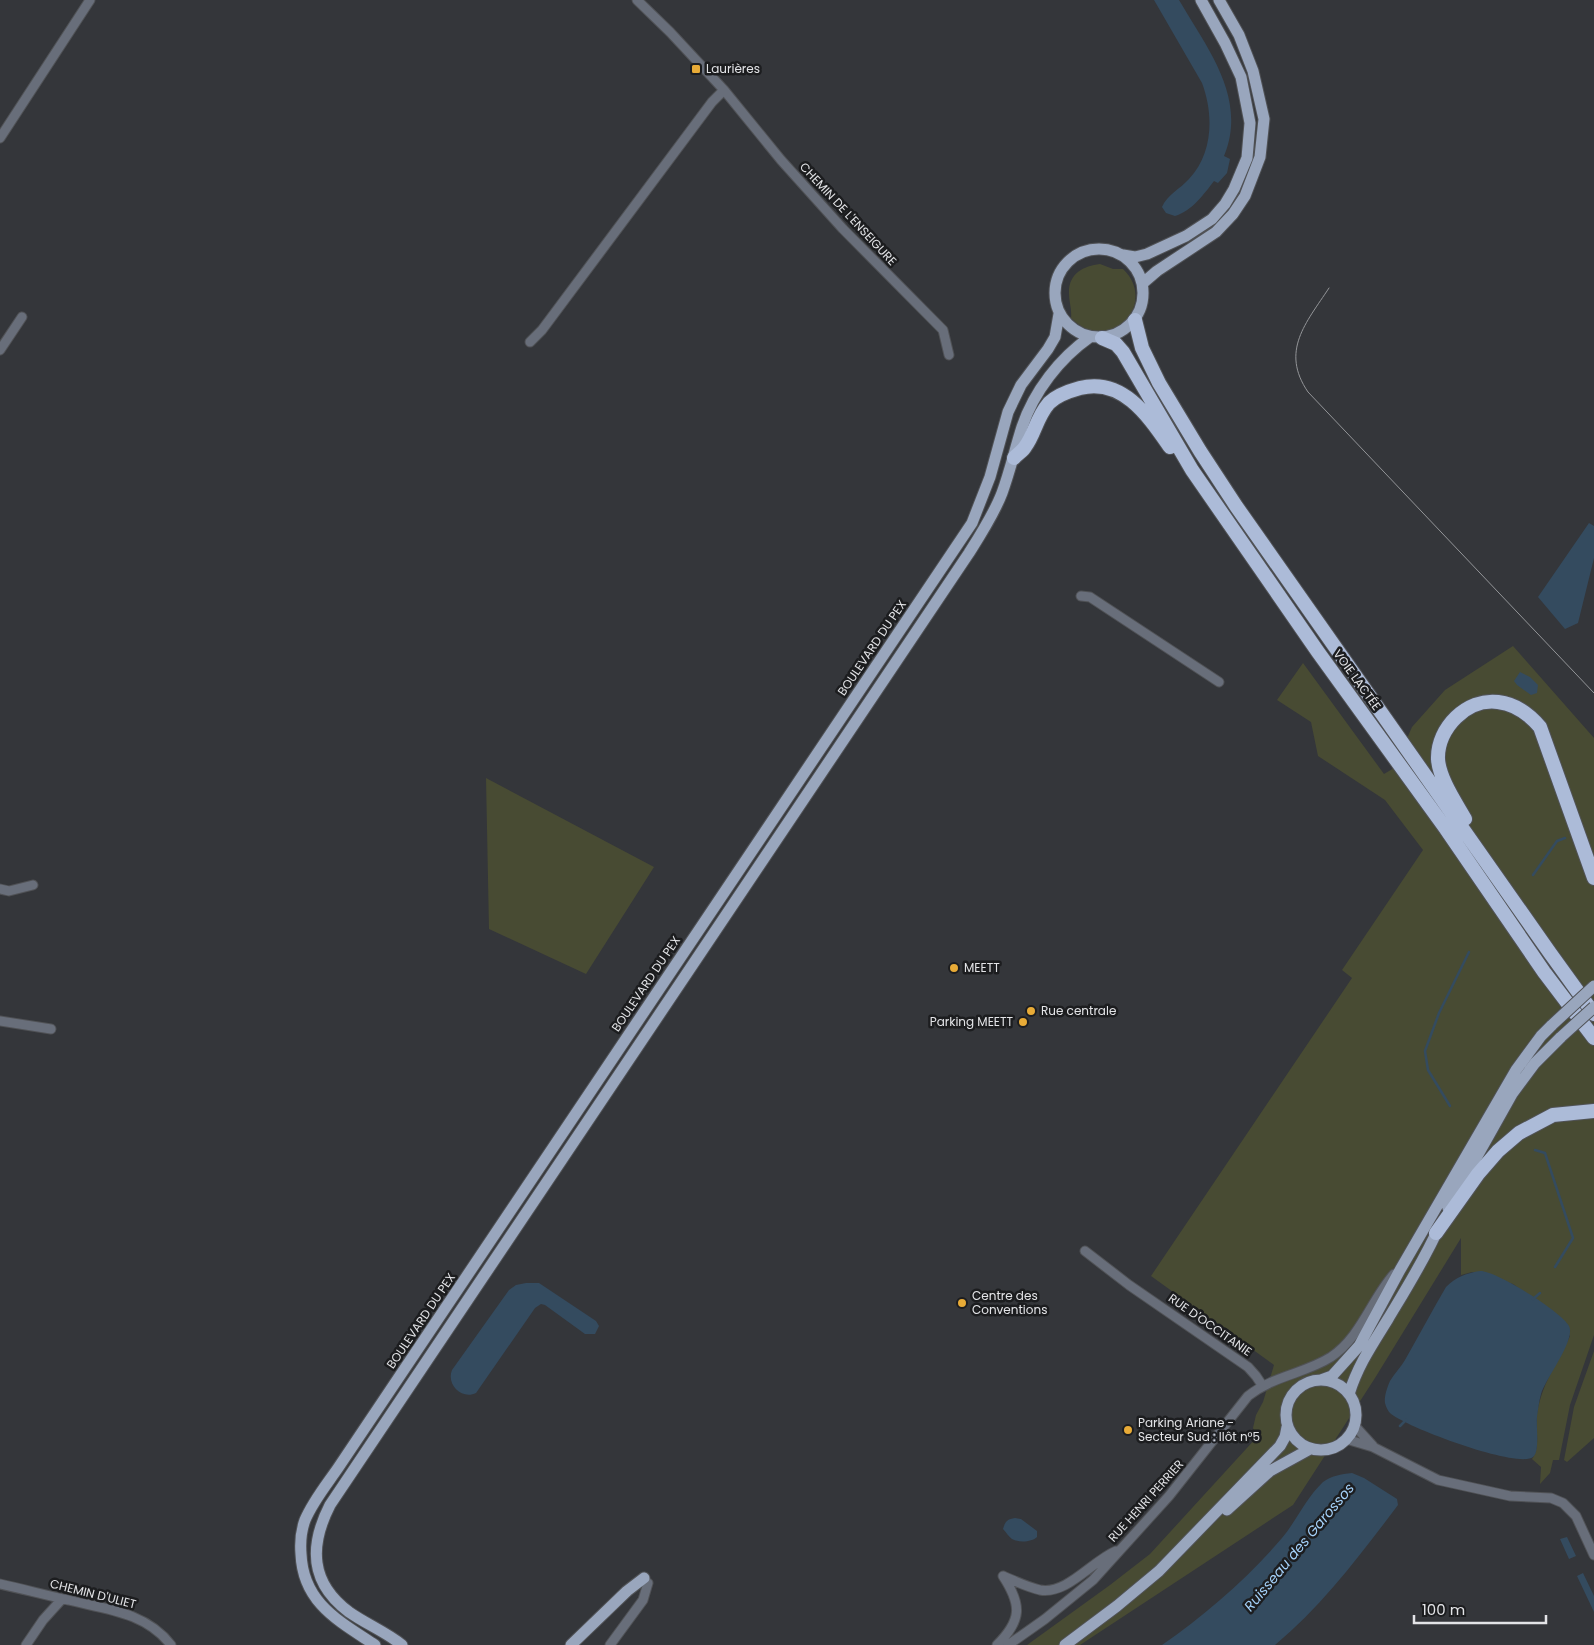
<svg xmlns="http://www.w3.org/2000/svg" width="1594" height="1645" font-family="Poppins,sans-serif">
<rect width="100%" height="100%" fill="#34363a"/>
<path fill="#484b33" d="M 1100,264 L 1113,269 L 1123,269 C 1159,303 1110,357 1071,318 C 1072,309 1069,302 1069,294 C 1068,274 1083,266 1100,264 Z
M 1513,646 L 1594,738 L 1594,1115 L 1586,1118 L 1594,1119 L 1594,1335 L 1570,1405 L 1559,1460 L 1553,1460 L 1550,1473 L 1540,1484 L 1541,1467 L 1532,1459 C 1541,1448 1535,1427 1537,1414 C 1542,1383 1557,1364 1570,1336 L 1524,1292 L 1513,1284 L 1472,1272 L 1461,1275 L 1461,1238 L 1375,1378 L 1293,1505 L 1080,1645 L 1027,1645 L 1110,1585 L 1150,1554 L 1257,1437 L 1253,1428 L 1256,1415 L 1263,1402 L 1274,1365 L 1151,1276 L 1352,978 L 1342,970 L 1423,850 L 1385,800 L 1318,756 L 1311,722 L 1277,700 L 1303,663 L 1384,774 L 1394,768 L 1412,727 L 1445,690 Z
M 486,778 L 654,867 L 586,974 L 489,929 Z
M 1594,1351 L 1594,1438 L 1567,1462 L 1564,1460 L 1574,1407 Z"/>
<path fill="#344b5f" d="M 1154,0 L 1179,0 C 1207,48 1248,98 1224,156 L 1230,159 L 1227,173 L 1218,183 L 1214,181 C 1204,194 1192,211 1175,216 L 1166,213 L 1162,207 C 1167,195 1180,189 1189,179 C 1213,153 1214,115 1202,83 Z
M 1589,523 L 1594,526 L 1594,558 L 1578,623 L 1565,629 L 1538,597 Z
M 1520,672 L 1530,677 L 1538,685 L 1537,693 L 1531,695 L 1517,685 L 1514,681 Z
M 1480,1271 C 1495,1270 1562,1312 1569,1326 C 1576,1340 1546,1378 1541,1394 C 1539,1401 1538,1410 1537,1417 C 1536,1426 1540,1452 1533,1457 C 1518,1469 1405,1427 1390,1413 C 1388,1411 1386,1407 1385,1403 C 1384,1397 1387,1388 1390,1381 C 1394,1374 1401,1367 1405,1360 C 1419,1335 1432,1311 1446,1287 C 1456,1277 1467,1273 1480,1271 Z
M 526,1283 L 539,1283 L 596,1321 L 599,1326 L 595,1334 L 585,1334 L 545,1305 L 541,1304 L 535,1308 L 476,1393 C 462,1400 446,1385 452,1370 L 509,1290 L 516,1285 Z
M 1352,1473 L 1364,1478 L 1397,1499 L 1398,1505 C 1361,1554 1323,1605 1275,1645 L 1162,1645 C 1206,1614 1247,1579 1282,1538 C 1297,1520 1306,1498 1323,1482 C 1331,1476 1341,1474 1352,1473 Z
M 1015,1518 L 1021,1519 L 1037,1531 L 1037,1537 C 1032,1542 1019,1543 1012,1539 C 1009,1537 1006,1532 1003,1529 C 1005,1522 1007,1519 1015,1518 Z
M 1567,1537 L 1576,1556 L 1569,1559 L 1560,1539 Z
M 1583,1573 L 1594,1596 L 1594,1612 L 1577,1576 Z"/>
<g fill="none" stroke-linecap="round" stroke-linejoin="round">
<path stroke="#344b5f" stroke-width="2.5" d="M 1533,875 L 1557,841 L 1565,838
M 1450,1106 L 1428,1070 L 1425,1051 L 1439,1013 L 1469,952
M 1535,1150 L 1545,1153 L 1573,1238 L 1555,1267
M 1533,1299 L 1540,1293
M 1400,1426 L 1406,1420"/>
<g stroke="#505256" stroke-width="11">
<path id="minor" d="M 637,0 L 670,32 L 724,90 L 781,160 L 843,229 L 943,330 L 949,355
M 0,138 L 90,0
M 530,342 L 542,330 L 712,102 L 724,90
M 0,350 L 22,317
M 1081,596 L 1090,597 L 1219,682
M 0,889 L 9,891 L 33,885
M 0,1021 L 51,1029
M 1085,1251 L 1129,1285 L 1248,1367 L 1256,1376 L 1262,1385
M 1354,1425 L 1373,1446
M 1346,1439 L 1373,1447 L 1438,1480 L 1510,1496 L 1551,1498 L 1563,1503 L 1576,1516 L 1594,1555
M 1003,1576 C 1015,1581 1027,1587 1040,1590 C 1067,1595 1092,1561 1116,1551
M 0,1584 C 23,1589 45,1595 68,1600 C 105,1609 146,1612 171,1645
M 26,1645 L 43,1620 L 62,1599
M 610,1645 L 643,1600 L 648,1583
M 997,1645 C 1022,1620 1022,1605 1003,1576
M 1008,1645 L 1045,1619 L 1093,1580 L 1169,1496 L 1248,1396 C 1275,1375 1304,1374 1331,1357 C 1361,1337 1371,1300 1394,1274"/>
</g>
<g stroke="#505256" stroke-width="13">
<path id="major" d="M1055 293a44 44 0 1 1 88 0a44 44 0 1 1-88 0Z
M 1123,255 L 1135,257 L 1147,254 L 1186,236 L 1212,219 L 1225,204 L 1234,189 L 1247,158 L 1250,123 L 1241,77 L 1225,43 L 1201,0
M 1143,283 L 1157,271 L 1216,232 L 1233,214 L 1245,196 L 1260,157 L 1264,119 L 1253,71 L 1239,35 L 1219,0
M 1448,1208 L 1512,1094 L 1535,1063 L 1561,1037
M 1321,1380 L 1332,1376 L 1359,1346 L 1400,1270 L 1516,1070 L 1541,1036 L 1552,1025
M1286 1415a35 35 0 1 1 70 0a35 35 0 1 1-70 0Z
M 1349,1394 C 1358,1365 1372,1345 1388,1319 C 1406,1289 1425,1259 1439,1227
M 1227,1510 L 1270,1471 L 1310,1449
M 375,1645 C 339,1621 303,1603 301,1554 C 300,1542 301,1531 305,1520 C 313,1501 327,1484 338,1468 L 972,523 L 990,477 L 1008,412 L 1021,385 L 1048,349 L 1055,337 L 1059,314
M 402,1645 C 386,1632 366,1624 349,1612 C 310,1583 309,1546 330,1505 L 969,553 C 981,534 994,514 1002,493 C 1010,471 1015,449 1022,427 C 1034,391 1060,358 1090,337
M 571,1645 L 627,1591 L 644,1578
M 1065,1645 L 1117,1606 L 1159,1571 L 1280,1446 L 1285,1437 L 1287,1427"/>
</g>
<g stroke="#505256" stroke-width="16">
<path id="highway" d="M 1135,320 L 1142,348 L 1159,383 L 1200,451 L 1236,506 L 1550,953 L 1594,1014
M 1102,338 L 1116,344 L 1123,352 L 1192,470 L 1318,652 L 1446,829 L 1544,972 L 1594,1038
M 1014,458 C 1017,454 1023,451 1025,447 C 1035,434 1036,418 1049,403 C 1057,395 1069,391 1080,388 C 1123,377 1149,417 1170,447
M 1465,819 C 1456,803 1439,778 1438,759 C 1437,728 1467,698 1498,702 C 1516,704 1529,714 1540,727 L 1594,878
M 1436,1233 L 1478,1174 L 1498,1151 L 1519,1133 L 1553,1115 L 1594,1111"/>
</g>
<use href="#minor" stroke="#686e7a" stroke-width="9"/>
<use href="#major" stroke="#99a6bd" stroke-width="11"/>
<use href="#highway" stroke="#acbbd8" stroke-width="14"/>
<path stroke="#939598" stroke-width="1" d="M 1329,288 C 1306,323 1280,351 1308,392 L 1594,693"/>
<g stroke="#505256" stroke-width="13" stroke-linecap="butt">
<path id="major-bridge" d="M 1552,1025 L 1594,986
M 1561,1037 L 1594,1007"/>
</g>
<use href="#major-bridge" stroke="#99a6bd" stroke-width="11"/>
</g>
<g fill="#e8ab37" stroke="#1c1d1f" stroke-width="2">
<rect x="691" y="64" width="10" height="10" rx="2.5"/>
<circle cx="954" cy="968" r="5"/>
<circle cx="1031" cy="1011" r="5"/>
<circle cx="1023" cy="1022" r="5"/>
<circle cx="962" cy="1303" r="5"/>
<circle cx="1128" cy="1430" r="5"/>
</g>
<g text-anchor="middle" stroke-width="5" stroke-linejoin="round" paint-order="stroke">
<g font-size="12" fill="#e3e4e7" stroke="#1c1d1f" text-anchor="start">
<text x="706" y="73">Laurières</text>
<text x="964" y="972">MEETT</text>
<text x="1041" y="1015">Rue centrale</text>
<text x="1013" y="1026" text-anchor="end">Parking MEETT</text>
<text x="972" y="1300">Centre des<tspan x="972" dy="14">Conventions</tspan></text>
<text x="1138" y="1427">Parking Ariane -<tspan x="1138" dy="14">Secteur Sud : Ilôt n°5</tspan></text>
</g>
<g font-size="12" fill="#e3e4e7" stroke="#1c1d1f">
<text transform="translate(848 214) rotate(47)" y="4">CHEMIN DE L'ENSEIGURE</text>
<text transform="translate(872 648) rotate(-56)" y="4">BOULEVARD DU PEX</text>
<text transform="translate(1357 680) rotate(54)" y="4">VOIE LACTÉE</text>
<text transform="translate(646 984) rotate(-56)" y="4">BOULEVARD DU PEX</text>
<text transform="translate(421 1321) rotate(-56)" y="4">BOULEVARD DU PEX</text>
<text transform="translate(1210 1325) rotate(35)" y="4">RUE D'OCCITANIE</text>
<text transform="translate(1146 1501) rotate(-48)" y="4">RUE HENRI PERRIER</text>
<text transform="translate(93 1594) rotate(14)" y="4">CHEMIN D'ULIET</text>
</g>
<g font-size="14" font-style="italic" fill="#a4d1f9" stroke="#1c1d1f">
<text transform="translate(1299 1547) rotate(-50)" y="5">Ruisseau des Garossos</text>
</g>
</g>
<path d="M1414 1615v8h132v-8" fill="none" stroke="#e3e4e7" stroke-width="2.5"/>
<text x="1422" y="1615" font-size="15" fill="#e3e4e7" stroke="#1c1d1f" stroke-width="4" paint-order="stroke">100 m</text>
</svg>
